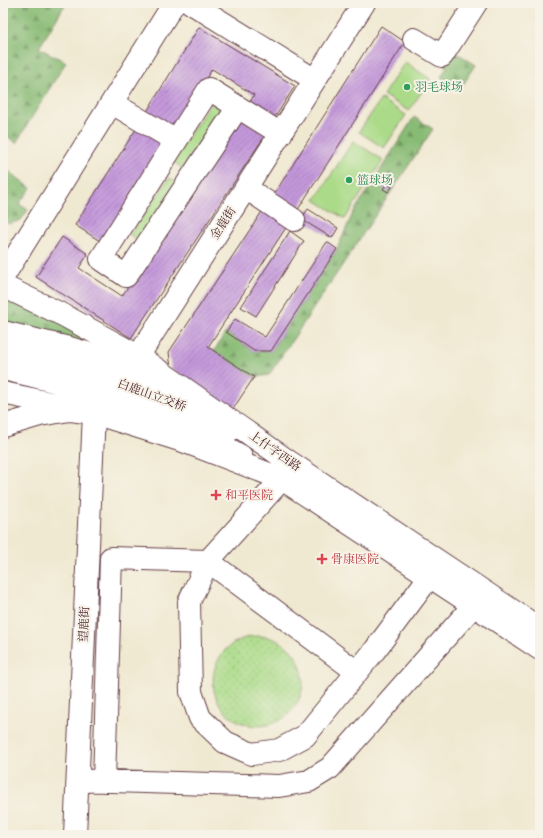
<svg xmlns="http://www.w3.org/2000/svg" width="543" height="838" font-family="'Gentium Book Plus','Noto Serif SC',serif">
<defs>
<pattern id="grass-dots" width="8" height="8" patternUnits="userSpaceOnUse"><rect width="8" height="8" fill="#abdb89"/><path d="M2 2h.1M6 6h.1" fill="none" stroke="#95bc76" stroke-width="1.8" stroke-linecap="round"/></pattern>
<pattern id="forest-firs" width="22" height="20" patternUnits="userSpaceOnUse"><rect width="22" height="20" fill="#88bb75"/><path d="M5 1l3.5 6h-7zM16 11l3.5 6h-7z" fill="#719760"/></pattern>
<pattern id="building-hatch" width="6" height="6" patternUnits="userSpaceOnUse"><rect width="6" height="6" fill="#c499db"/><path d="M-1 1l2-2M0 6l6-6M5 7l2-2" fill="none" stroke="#a17cb2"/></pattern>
</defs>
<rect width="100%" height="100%" fill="#f7f3e8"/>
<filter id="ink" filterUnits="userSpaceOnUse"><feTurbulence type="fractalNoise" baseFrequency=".025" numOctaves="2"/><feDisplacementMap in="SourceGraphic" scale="8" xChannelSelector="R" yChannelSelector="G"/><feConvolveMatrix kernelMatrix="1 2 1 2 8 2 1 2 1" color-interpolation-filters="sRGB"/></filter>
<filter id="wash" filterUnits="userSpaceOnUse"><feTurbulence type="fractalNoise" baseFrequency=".012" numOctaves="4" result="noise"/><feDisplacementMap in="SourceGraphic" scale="16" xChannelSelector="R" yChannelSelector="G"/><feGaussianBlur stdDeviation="0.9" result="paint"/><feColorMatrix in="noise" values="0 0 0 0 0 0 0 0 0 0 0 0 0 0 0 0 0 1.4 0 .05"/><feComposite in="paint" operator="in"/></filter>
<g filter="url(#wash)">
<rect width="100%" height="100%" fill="#f0e9d2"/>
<path fill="url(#grass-dots)" stroke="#7a7d5a" d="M213 681a45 45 0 1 1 90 0a45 45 0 1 1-90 0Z"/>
<path fill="url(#forest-firs)" stroke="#696d50" d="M 3,3 L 66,3 L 39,48 L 66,62 L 16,143 L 3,133 Z
M 454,51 L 476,65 L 460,89 L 441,77 L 447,67 L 444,65 Z
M 414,117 L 433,129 L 269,375 L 254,377 L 214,351 L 226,332 L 254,351 L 271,351 L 337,249 L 353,213 Z
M 3,167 L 31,188 L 19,204 L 28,210 L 21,220 L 9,224 L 3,221 Z
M 3,286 L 138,356 L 3,332 Z"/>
<path fill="#abdb89" stroke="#7a7d5a" d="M 405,62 L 430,79 L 409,111 L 383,95 Z
M 381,99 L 406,115 L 384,148 L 359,132 Z
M 211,103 L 221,110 L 182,168 L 172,161 Z
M 353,141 L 383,160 L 345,219 L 315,200 Z
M 169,178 L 180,184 L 140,242 L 130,235 Z"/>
<g id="blocks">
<path fill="url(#building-hatch)" d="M 381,26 L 405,42 L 295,214 L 271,199 Z
M 199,27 L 295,86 L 275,117 L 250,102 L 254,95 L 212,69 L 174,130 L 146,113 Z
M 240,117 L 266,134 L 131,338 L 36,277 L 62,237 L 88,254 L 79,268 L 122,296 Z
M 138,126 L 167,144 L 103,243 L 75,225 Z
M 387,183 L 392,187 L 388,192 L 383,189 Z
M 267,204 L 289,223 L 208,347 L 254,377 L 233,409 L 171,369 L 169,352 Z
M 308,209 L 338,228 L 332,238 L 301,219 Z
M 290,231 L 304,241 L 256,316 L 241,307 Z
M 327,242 L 337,249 L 271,351 L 254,351 L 226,332 L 235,319 L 265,337 Z"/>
</g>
</g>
<g filter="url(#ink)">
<use href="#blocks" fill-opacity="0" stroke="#633d44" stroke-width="1"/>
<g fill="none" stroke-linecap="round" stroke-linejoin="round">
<g stroke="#633d44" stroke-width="24">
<path id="minor" d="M 191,3 L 315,80
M 414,39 L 442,56 L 476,3
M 112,103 L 176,141
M 238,107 L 126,276 L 101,259 L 209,89 L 281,134
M 246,188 L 294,220
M 3,277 L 174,3
M 132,366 L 364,3
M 282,479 L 208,561 L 189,602 L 191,692 L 200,718 L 225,742 L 252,754 L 279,750 L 305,736 L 375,650 L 430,576
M 78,780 L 279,786 L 309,781 L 330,768 L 474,605
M 104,781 L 111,558 L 208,561 L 357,672
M 75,835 L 94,413"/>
</g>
<g stroke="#633d44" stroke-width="24">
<path id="major" d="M 3,332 L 73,349 L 132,366 L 163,380
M 3,353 C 49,363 97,373 142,389 C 173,399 202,414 230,430
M 3,369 C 67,383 130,401 190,428 C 208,436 224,447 241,456
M 3,393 L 78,409"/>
</g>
<g stroke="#633d44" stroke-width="24">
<path id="highway" d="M 3,286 L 65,316 L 138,356 L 291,463 L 540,629
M 3,426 L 40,415 L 70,410 L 94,413 L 183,441 L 282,479 L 540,649"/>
</g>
<use href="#minor" stroke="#fff" stroke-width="22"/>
<use href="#major" stroke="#fff" stroke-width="22"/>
<use href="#highway" stroke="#fff" stroke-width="22"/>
</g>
</g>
<g fill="#2e9e5b" stroke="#f7f3e8" stroke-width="1.5">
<circle cx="407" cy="87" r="4"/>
<circle cx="349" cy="180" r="4"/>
</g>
<g fill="#e0444e" stroke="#f7f3e8" stroke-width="1.5">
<path d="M214 489h4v4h4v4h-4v4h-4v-4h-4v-4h4z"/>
<path d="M320 553h4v4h4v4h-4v4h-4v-4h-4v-4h4z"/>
</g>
<g text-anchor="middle" stroke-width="4" stroke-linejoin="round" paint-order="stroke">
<g font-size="12" fill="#27864d" stroke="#f7f3e8" text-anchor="start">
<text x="415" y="91">羽毛球场</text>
<text x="357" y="184">篮球场</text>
</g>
<g font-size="12" fill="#4a1f2b" stroke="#f7f3e8">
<text transform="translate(223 223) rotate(-57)" y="4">金鹿街</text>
<text transform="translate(152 395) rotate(20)" y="4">白鹿山立交桥</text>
<text transform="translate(275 451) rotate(35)" y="4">上什字西路</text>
<text transform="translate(84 624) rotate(-88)" y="4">望鹿街</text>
</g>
<g font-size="12" fill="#be3a42" stroke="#f7f3e8" text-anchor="start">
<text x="225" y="499">和平医院</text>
<text x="331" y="563">骨康医院</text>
</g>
</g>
<rect width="543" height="838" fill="none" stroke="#f7f3e8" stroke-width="16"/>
</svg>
